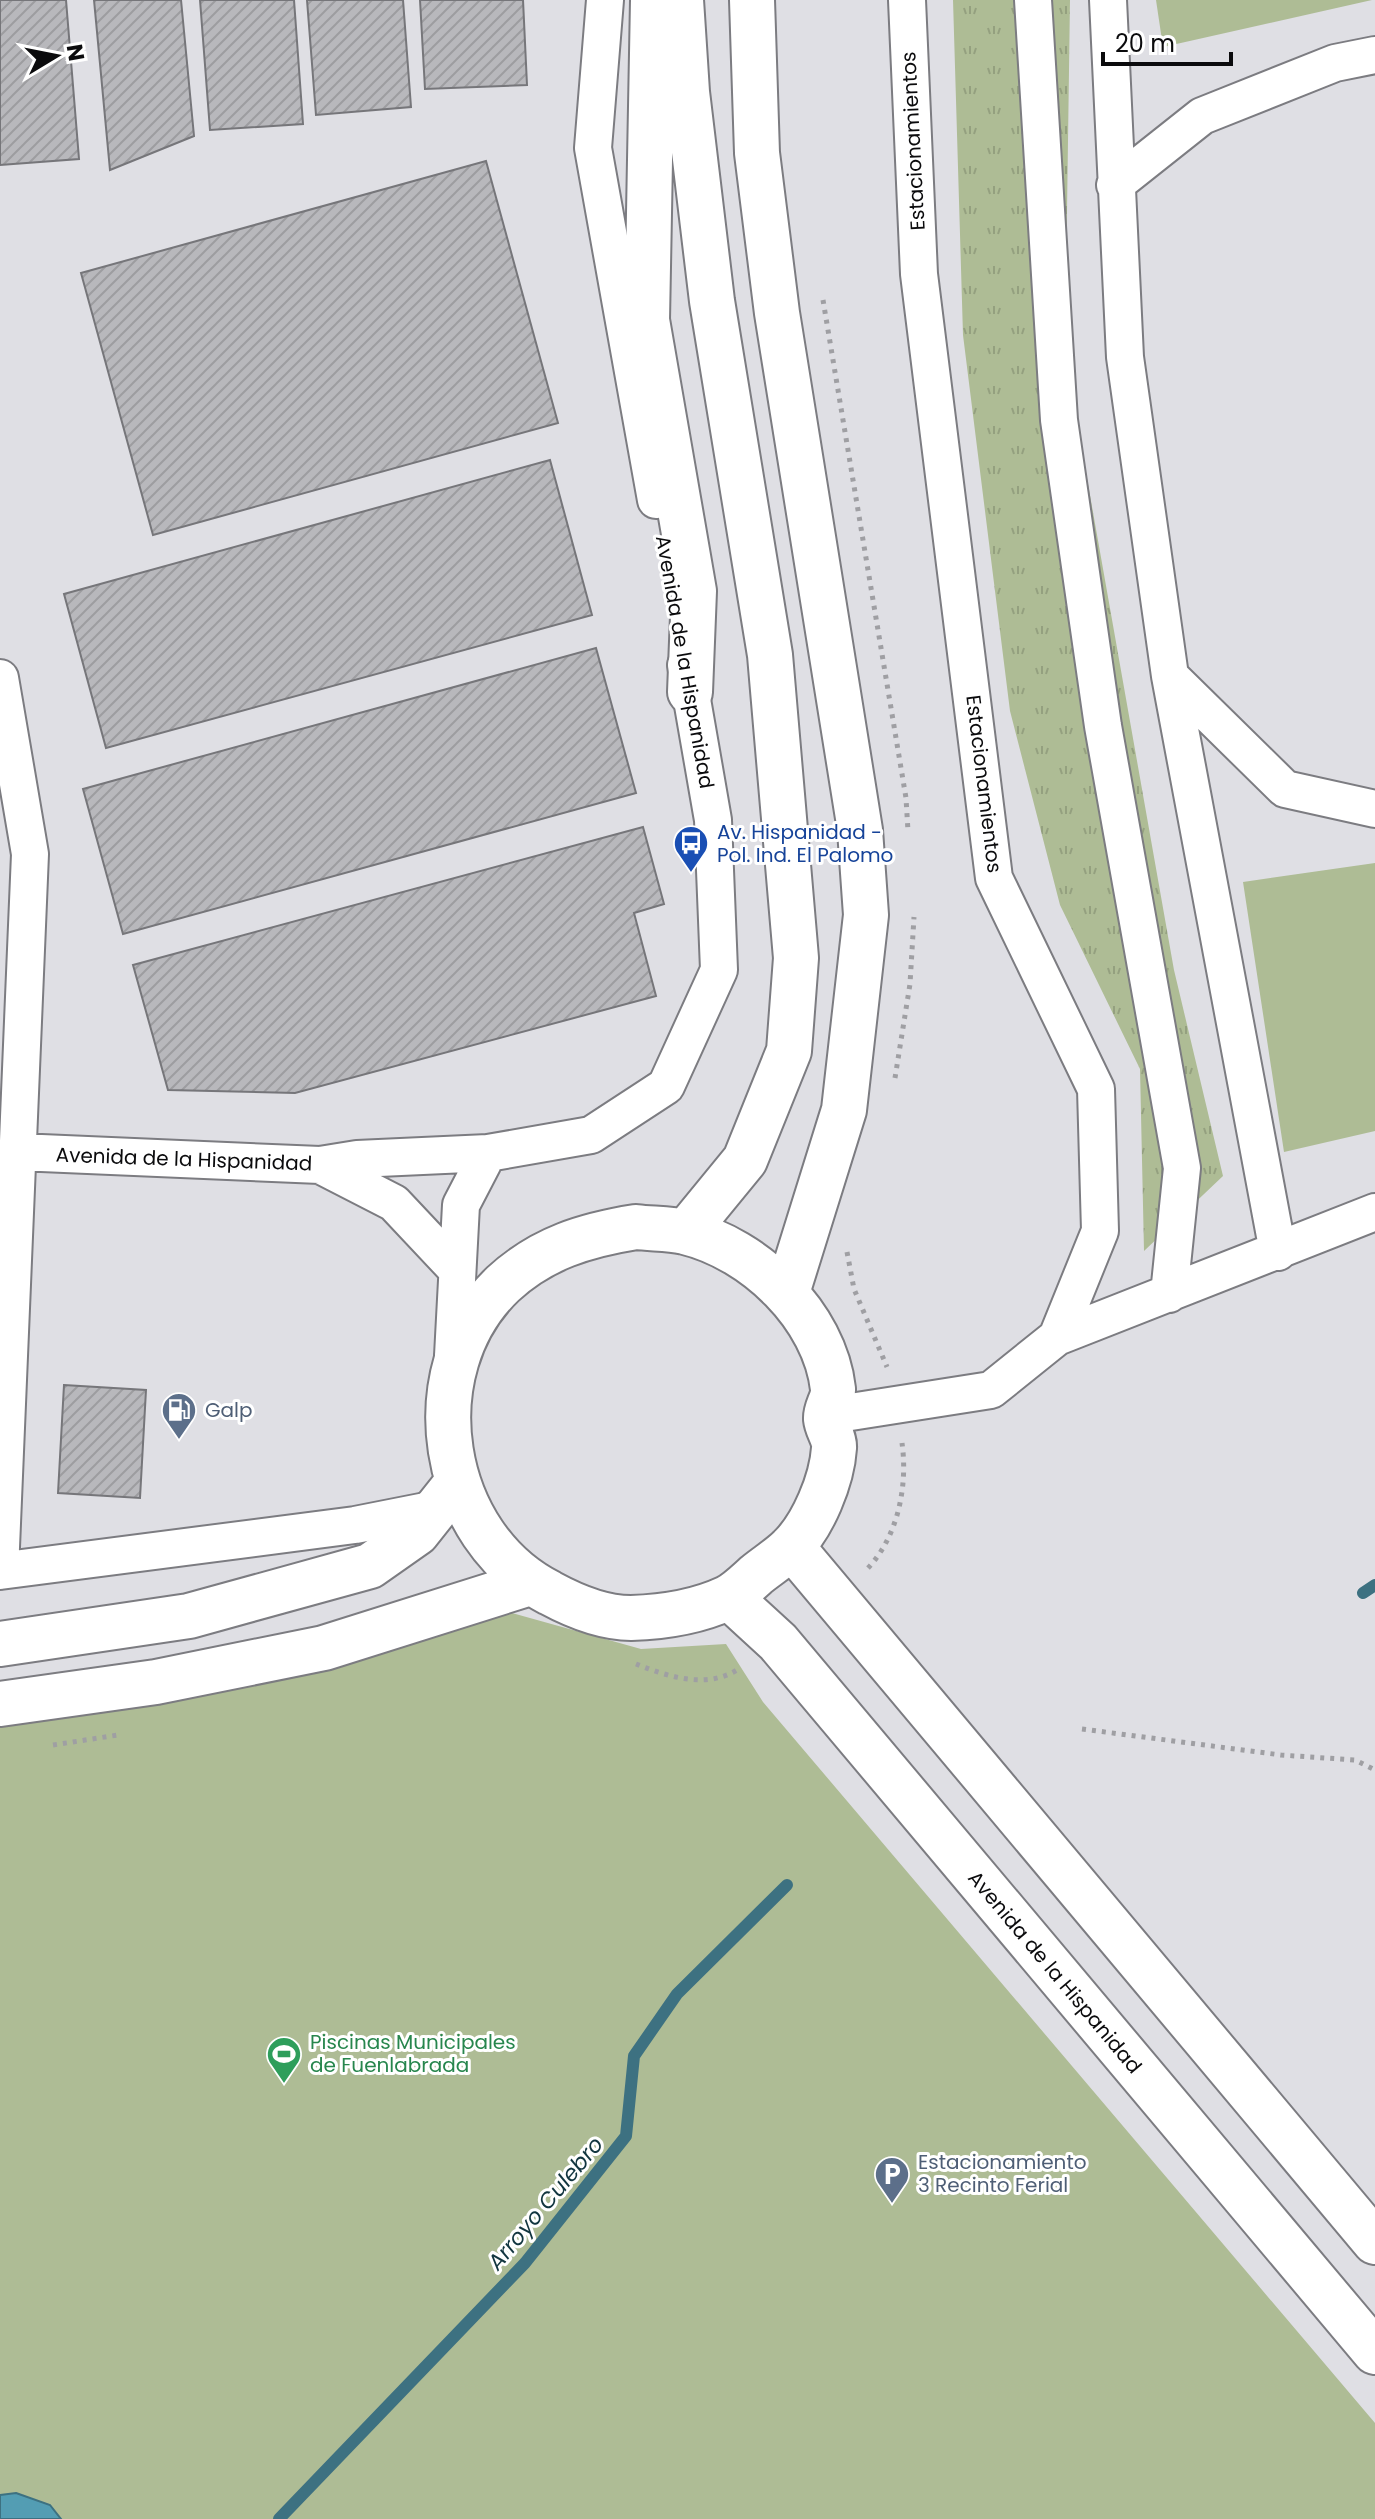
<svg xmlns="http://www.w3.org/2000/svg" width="1375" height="2519" font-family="Poppins,sans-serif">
<defs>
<pattern id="park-tufts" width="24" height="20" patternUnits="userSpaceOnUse" patternTransform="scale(2)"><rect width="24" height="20" fill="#aebc95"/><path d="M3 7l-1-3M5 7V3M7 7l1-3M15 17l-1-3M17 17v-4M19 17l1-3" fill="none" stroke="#94a07f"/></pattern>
<pattern id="building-hatch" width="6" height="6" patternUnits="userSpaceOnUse" patternTransform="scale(2)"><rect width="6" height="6" fill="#b8b8bc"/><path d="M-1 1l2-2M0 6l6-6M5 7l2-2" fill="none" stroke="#9d9da0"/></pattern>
</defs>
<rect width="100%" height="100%" fill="#dfdfe4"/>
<path fill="#aebc95" d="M 1156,0 L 1372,0 L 1163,47 Z
M 1375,863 L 1375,1131 L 1284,1152 L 1243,882 Z
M 512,1613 L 641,1649 L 726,1644 L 763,1702 L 1375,2423 L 1375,2519 L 0,2519 L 0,1717 Z"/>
<path fill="url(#park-tufts)" d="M 953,0 L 1070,0 L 1065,354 L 1174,970 L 1223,1176 L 1144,1251 L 1140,1069 L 1060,905 L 1010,711 L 963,335 Z"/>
<path fill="#539db3" stroke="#3d7181" stroke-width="2" d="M 16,2493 L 50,2505 L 61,2519 L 0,2519 L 0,2495 Z"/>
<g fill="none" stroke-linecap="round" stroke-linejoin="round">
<path stroke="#3d7181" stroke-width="12" d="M 1363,1593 L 1375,1585
M 279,2519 L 525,2263 L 626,2136 L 634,2056 L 677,1994 L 787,1885"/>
</g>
<path fill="url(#building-hatch)" stroke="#76767a" stroke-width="2" d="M 0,0 L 66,0 L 79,159 L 0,165 Z
M 94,0 L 181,0 L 194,136 L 110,170 Z
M 200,0 L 294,0 L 303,124 L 210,130 Z
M 307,0 L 403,0 L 411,107 L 316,115 Z
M 420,0 L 523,0 L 527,85 L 425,89 Z
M 486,161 L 558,423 L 153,535 L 81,273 Z
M 550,460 L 592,615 L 106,748 L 64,594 Z
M 596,648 L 636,793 L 123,934 L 83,789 Z
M 643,827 L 664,904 L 634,913 L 656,996 L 295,1093 L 168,1090 L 133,965 Z
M 64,1385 L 146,1390 L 140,1498 L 58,1493 Z"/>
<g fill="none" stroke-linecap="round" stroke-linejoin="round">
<g stroke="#7c7c81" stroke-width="40">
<path id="street" d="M 605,0 L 593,148 L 656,500
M 1033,0 L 1059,420 L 1103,726 L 1182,1168 L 1169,1294
M 1108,0 L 1125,357 L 1170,676 L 1278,1252
M 1115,185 L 1202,116 L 1335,63 L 1375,55
M 1170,676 L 1285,789 L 1375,809
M 0,678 L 30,854 L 0,1571
M 18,1152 L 320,1165 L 357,1159 L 488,1153 L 591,1135 L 666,1086 L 719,970 L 713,820 L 686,665
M 320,1165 L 394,1203 L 457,1270
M 1057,1337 L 1375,1212
M 453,1356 L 461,1205 L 488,1153
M 825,1416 L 991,1390 L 1057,1337 L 1100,1231 L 1096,1089 L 994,878 L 919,274 L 907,0
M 0,1571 L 355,1525 L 436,1509"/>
</g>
<g stroke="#7c7c81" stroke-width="48">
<path id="primary" d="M 653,0 L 647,320 L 694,591 L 690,692
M 681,0 L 687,92 L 712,301 L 770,655 L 796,958 L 789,1051 L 745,1160 L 686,1232
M 752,0 L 757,153 L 777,313 L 860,830 L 866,915 L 844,1110 L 787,1293
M 636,1227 C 652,1229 670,1228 685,1232 C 755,1249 825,1316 833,1389 C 834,1399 825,1409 826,1419 C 827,1429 835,1438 834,1448 C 832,1480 813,1526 790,1548 C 780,1558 767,1566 756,1575 C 747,1583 737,1593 727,1598 C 697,1612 664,1617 631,1618 C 603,1618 574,1606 550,1593 C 439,1537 412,1371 503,1284 C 542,1248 586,1235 636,1227 Z
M 792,1547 L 1375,2242
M 729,1597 L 778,1642 L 1375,2352
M 0,1644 L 189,1616 L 370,1566 L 417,1533 L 456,1484
M 0,1704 L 156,1682 L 324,1648 L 530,1583"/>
</g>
<path stroke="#9f9fa3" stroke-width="5" stroke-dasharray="4 6" stroke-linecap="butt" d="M 823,300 L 906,798 L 908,831
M 895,1078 L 910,984 L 914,917
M 847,1252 L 854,1289 L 887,1367
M 868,1568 C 898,1536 908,1486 902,1443
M 636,1664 C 669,1677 708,1690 740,1668
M 1082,1729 L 1281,1755 L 1355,1760 L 1375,1770
M 53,1745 L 118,1735"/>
<use href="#street" stroke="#fff" stroke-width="36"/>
<use href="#primary" stroke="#fff" stroke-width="44"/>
</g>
<defs>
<g id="bus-pin" transform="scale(1.8)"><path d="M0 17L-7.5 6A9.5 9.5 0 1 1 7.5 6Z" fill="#1a4fb4" stroke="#fff"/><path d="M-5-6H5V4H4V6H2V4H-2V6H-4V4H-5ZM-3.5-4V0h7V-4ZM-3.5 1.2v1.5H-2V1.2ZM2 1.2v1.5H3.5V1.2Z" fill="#fff"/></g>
<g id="fuel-pin" transform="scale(1.8)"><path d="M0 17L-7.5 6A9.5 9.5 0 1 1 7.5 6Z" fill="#5c6f8a" stroke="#fff"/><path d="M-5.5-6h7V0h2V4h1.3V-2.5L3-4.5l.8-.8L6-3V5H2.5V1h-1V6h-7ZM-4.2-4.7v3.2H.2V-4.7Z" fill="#fff"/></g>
<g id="stadium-pin" transform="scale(1.8)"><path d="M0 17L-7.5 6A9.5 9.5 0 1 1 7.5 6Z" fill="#2e9e5b" stroke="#fff"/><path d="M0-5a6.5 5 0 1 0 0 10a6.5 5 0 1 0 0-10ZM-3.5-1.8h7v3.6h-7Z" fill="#fff"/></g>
<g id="parking-pin" transform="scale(1.8)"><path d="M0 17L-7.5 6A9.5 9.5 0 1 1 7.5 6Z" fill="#5c6f8a" stroke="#fff"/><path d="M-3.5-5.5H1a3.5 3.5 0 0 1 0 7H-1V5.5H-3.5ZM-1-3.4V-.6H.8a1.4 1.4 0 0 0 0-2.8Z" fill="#fff"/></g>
</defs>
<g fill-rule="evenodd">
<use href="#bus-pin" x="691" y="843"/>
<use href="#fuel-pin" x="179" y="1410"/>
<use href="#stadium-pin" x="284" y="2054"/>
<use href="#parking-pin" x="892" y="2174"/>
</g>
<g text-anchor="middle" stroke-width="6" stroke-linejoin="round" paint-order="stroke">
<g font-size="20" fill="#0b0b0d" stroke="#fff">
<text transform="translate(913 141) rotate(-93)" y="7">Estacionamientos</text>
<text transform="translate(685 662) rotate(80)" y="7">Avenida de la Hispanidad</text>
<text transform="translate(984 784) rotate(83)" y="7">Estacionamientos</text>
<text transform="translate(184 1159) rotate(2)" y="7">Avenida de la Hispanidad</text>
<text transform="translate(1055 1972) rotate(50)" y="7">Avenida de la Hispanidad</text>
</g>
<g font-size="20" fill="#164399" stroke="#fff" text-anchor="start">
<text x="717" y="839">Av. Hispanidad -<tspan x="717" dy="23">Pol. Ind. El Palomo</tspan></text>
</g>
<g font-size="20" fill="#4e5e75" stroke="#fff" text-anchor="start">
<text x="205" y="1417">Galp</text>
<text x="918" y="2169">Estacionamiento<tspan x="918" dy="23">3 Recinto Ferial</tspan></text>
</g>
<g font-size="20" fill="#27864d" stroke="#fff" text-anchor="start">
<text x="310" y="2049">Piscinas Municipales<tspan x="310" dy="23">de Fuenlabrada</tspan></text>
</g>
<g font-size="22" font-style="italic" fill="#11353f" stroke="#fff">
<text transform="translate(545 2203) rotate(-50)" y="8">Arroyo Culebro</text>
</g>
</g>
<g transform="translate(56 56) rotate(80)" stroke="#ffffff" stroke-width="6" paint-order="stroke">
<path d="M0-6L14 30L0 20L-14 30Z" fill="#0b0b0d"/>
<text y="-12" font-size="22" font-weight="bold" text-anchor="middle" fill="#0b0b0d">N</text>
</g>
<path d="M1103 52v12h128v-12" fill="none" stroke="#0b0b0d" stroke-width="4"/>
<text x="1115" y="52" font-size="24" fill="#0b0b0d" stroke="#ffffff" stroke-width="6" paint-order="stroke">20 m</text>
</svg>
